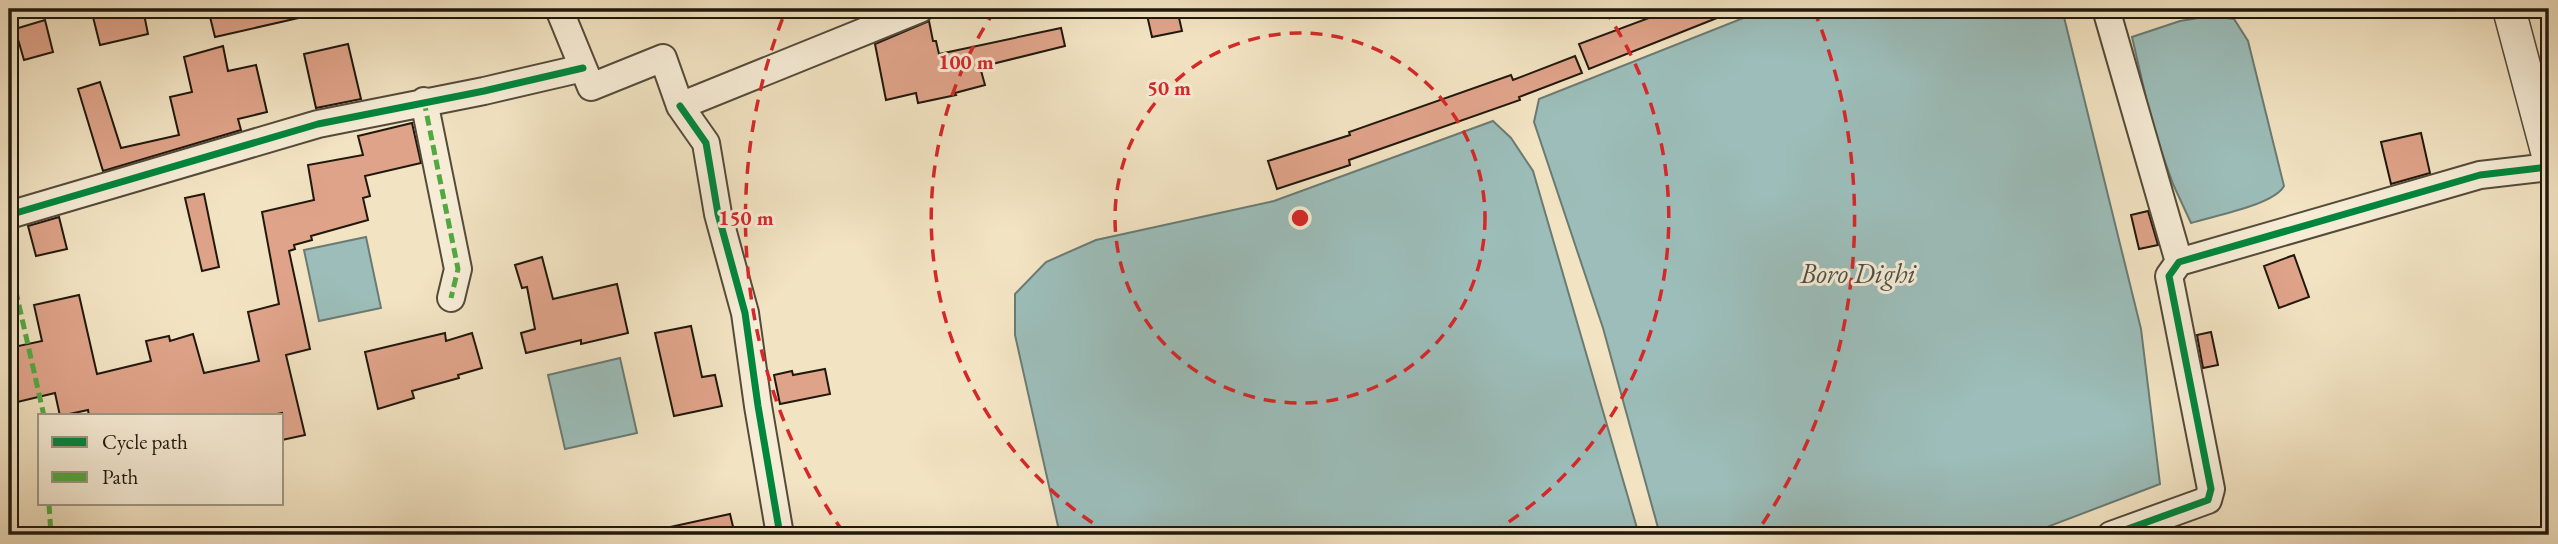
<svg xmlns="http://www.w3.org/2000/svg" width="2558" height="544" font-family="'EB Garamond',serif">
<rect width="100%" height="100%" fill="#f2e3c2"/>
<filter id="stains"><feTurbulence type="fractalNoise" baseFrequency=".00286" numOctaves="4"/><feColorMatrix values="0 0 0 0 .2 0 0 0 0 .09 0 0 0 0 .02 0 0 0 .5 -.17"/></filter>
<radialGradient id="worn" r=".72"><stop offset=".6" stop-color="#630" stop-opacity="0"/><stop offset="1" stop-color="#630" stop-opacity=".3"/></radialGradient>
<path fill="#9cbdb9" stroke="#6a7b74" stroke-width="2" d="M 1766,9 L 2062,9 L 2141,329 L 2160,484 L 2026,535 L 1660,535 L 1603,328 L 1534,122 L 1539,99 Z
M 2210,16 L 2234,19 L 2248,41 L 2284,186 C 2274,205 2213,216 2191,223 L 2173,184 L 2153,128 L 2132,37 L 2180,21 Z
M 1493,121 L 1511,138 L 1533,171 L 1639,535 L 1060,535 L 1015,335 L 1015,294 L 1046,262 L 1096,240 L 1274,201 Z
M 366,237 L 381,308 L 319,321 L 304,250 Z
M 620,358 L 637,433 L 565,449 L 548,375 Z"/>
<path fill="#dfa389" stroke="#20180d" stroke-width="2" d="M 91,9 L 143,9 L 148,34 L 100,45 Z
M 238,9 L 302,9 L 303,17 L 215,37 L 210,17 Z
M 1177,9 L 1182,31 L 1152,37 L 1147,15 Z
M 1654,9 L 1737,10 L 1589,69 L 1579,44 L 1657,15 Z
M 45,20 L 53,52 L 24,60 L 15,29 Z
M 929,21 L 933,41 L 936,41 L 939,54 L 1061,28 L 1065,46 L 980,67 L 985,85 L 955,93 L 956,95 L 918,103 L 916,93 L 886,100 L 875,44 Z
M 348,44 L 361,99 L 316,108 L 304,54 Z
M 223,46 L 228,71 L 256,65 L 267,112 L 238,119 L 241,130 L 103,171 L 78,89 L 100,82 L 121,148 L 179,135 L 170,97 L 192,92 L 184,57 Z
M 1575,56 L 1582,73 L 1519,97 L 1520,100 L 1349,160 L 1350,165 L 1277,189 L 1268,161 L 1350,135 L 1349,132 L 1511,75 L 1513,80 Z
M 412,123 L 421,163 L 365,176 L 370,196 L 363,198 L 368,220 L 311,236 L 312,240 L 294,245 L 295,249 L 289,251 L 310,349 L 286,355 L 305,435 L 282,440 L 282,413 L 268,416 L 89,416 L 88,410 L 60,416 L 55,393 L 9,404 L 9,348 L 42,341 L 34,305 L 79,295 L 97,374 L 151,361 L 146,341 L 169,336 L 170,341 L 193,334 L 204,373 L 259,361 L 248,312 L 279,304 L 262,212 L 314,200 L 308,165 L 363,155 L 358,136 Z
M 2421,133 L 2430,173 L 2391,184 L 2381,142 Z
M 204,194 L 219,267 L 202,271 L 185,198 Z
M 2148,211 L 2158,245 L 2139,249 L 2131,215 Z
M 59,217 L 67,249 L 36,256 L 28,226 Z
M 2294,255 L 2309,297 L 2279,308 L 2264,266 Z
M 542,257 L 553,299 L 617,284 L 628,333 L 581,344 L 581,340 L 526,353 L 521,333 L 535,329 L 527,287 L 522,288 L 515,265 Z
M 691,326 L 702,377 L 715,375 L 722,406 L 674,416 L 655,333 Z
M 2211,332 L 2218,365 L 2203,368 L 2197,335 Z
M 445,333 L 446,341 L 472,333 L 482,368 L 458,375 L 459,378 L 412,391 L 414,398 L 378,409 L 365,352 Z
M 825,369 L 830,394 L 780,404 L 774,375 L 792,371 L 793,375 Z
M 730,514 L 735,535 L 671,535 L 670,527 Z"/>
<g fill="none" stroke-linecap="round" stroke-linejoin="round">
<g stroke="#544b3a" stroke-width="30">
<path id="minor" d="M 559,9 L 591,87 L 663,58 L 680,106 L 920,9
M 2106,9 L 2179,262
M 424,101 L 458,269 L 451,298
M 680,106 L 706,143 L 718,214 L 745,313 L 758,406 L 780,535
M 9,215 L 318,124 L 484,91 L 583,68
M 2111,535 L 2208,500 L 2211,489 L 2169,276 L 2179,262 L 2480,175 L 2549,167"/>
</g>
<g stroke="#544b3a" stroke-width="35">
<path id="tertiary" d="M 2509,9 L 2549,159"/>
</g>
<use href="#minor" stroke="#f7edd7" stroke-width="26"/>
<use href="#tertiary" stroke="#f7edd7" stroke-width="32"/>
<path stroke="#52a941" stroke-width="5" stroke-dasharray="10 5" stroke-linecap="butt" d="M 424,101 L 458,269 L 451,298
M 9,261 L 44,416
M 49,504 L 51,535"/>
<g stroke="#f7edd7" stroke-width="11">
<path id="cycleway" d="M 680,106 L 706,143 L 718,214 L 745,313 L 758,406 L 780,535
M 9,215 L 318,124 L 484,91 L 583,68
M 2111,535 L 2208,500 L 2211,489 L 2169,276 L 2179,262 L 2480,175 L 2549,167"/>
</g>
<use href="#cycleway" stroke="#00873e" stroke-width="7"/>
</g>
<g fill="none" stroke="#d62828" stroke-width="3.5" stroke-dasharray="12 9">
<circle cx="1300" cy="218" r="185"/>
<path d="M1110 534A369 369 0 0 1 996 9M1604 9A369 369 0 0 1 1490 534"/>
<path d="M843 532A554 554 0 0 1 786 10M1814 10A554 554 0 0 1 1757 532"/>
</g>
<g text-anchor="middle" stroke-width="6" stroke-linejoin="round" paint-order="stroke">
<g font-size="28" font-style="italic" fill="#4b5249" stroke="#f7edd7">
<text x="1858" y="283">Boro Dighi</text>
</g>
</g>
<circle cx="1300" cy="218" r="10" fill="#d62828" stroke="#f7edd7" stroke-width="3.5"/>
<g font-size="21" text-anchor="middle" font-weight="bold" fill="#d62828" stroke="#f7edd7" stroke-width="6" stroke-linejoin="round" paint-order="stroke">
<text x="966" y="69">100 m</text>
<text x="1169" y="95">50 m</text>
<text x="746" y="225">150 m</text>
</g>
<rect width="2558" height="544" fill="none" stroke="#f2e3c2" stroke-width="35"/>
<rect x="10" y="10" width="2537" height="523" fill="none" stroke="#20180d" stroke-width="3.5"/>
<rect x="18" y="18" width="2523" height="509" fill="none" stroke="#20180d" stroke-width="2"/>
<rect x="38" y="414" width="245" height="91" fill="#f7edd7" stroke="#a19886" stroke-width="2"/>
<rect x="52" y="437" width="35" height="10" fill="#00873e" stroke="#a19886" stroke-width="2"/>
<text x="102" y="449" font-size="21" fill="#20180d">Cycle path</text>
<rect x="52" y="472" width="35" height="10" fill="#52a941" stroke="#a19886" stroke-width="2"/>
<text x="102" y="484" font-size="21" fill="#20180d">Path</text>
<rect width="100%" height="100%" filter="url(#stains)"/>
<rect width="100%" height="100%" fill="url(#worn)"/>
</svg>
